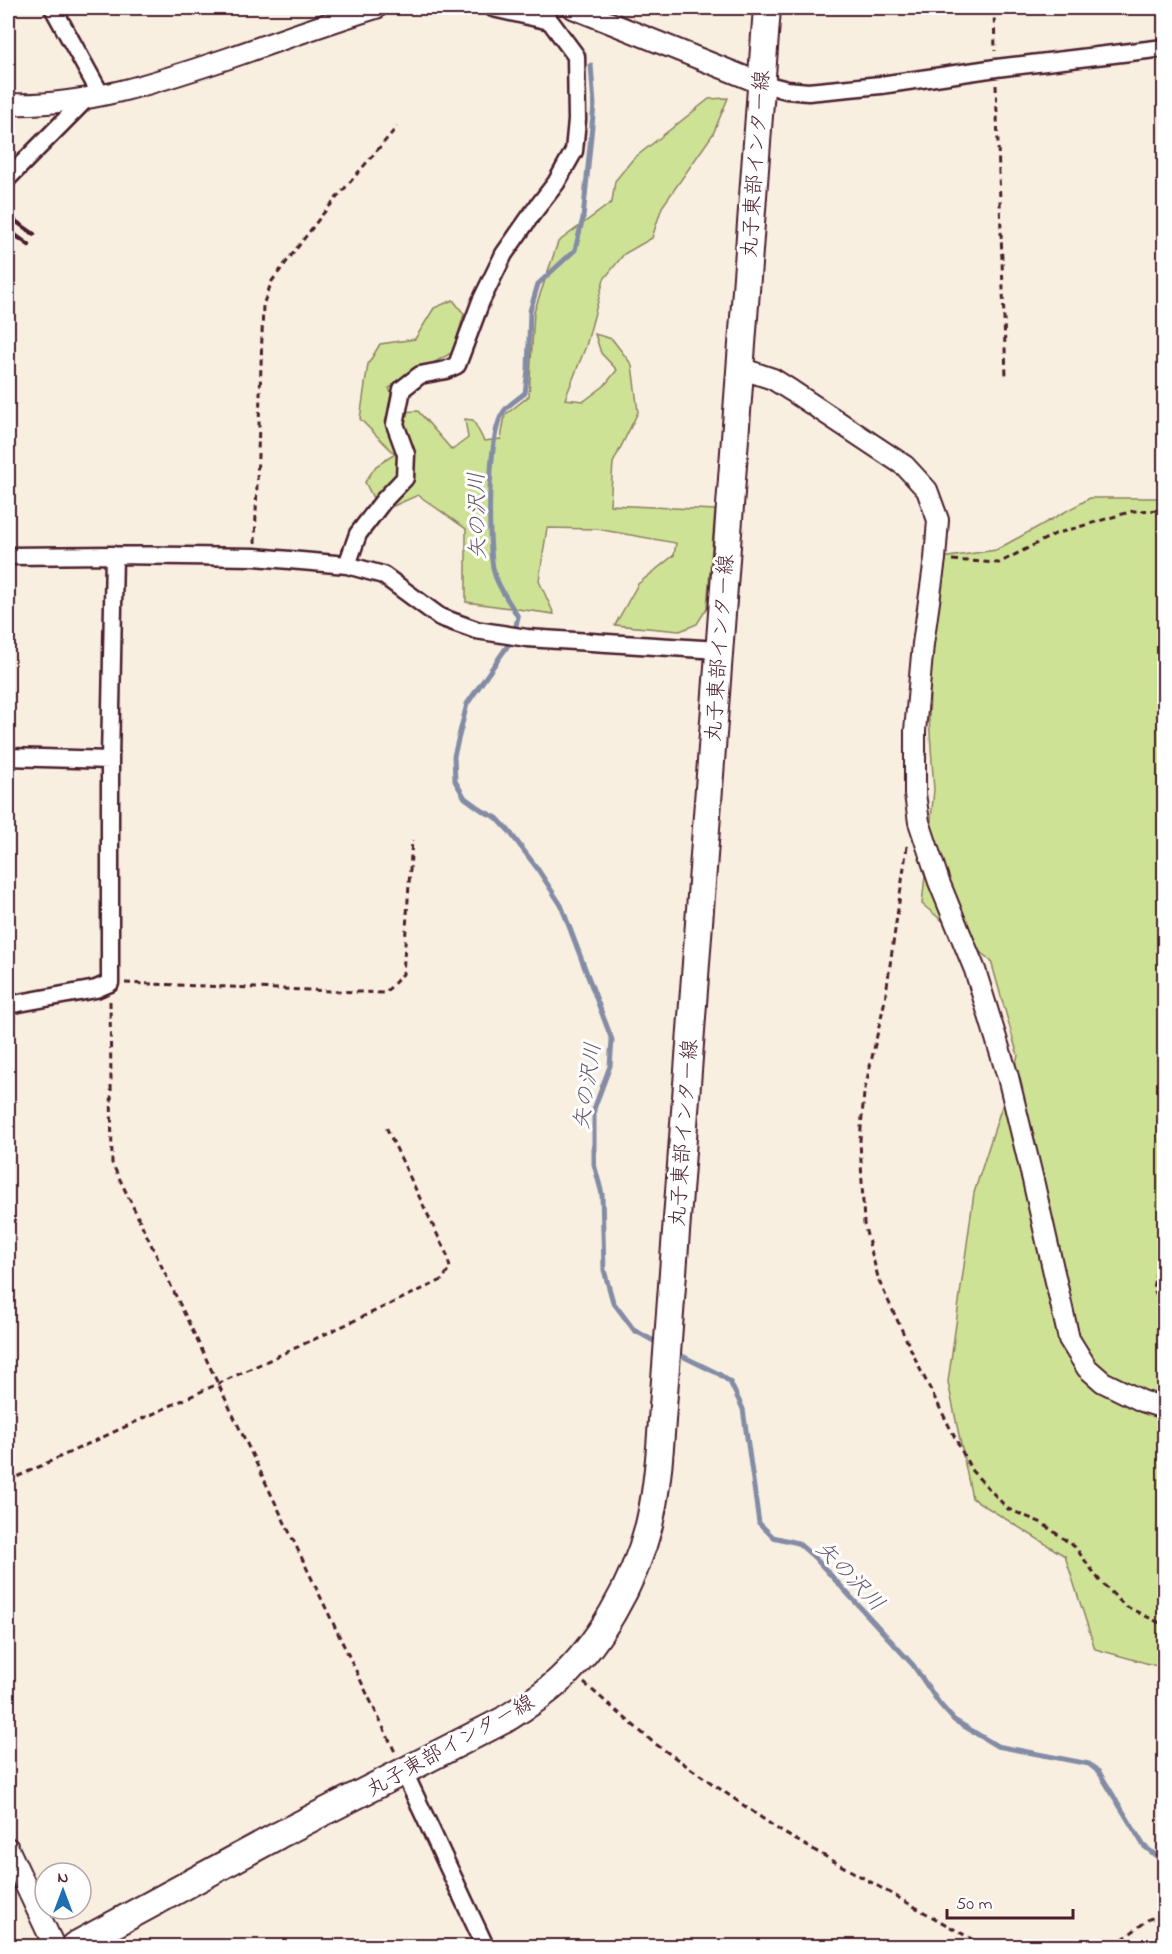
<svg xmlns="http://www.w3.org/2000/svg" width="1172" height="1954" font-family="'Indie Flower','Klee One',sans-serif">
<rect width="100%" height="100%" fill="#f8efe1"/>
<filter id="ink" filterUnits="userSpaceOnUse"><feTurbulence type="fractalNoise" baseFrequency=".0167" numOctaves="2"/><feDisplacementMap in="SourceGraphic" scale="12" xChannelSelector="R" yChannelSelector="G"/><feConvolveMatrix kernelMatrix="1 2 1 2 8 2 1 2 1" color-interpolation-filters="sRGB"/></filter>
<g filter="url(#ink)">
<path fill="#cee296" stroke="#8c8060" stroke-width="1.5" d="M 728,98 L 713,134 L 662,207 L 652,238 L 624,254 L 604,279 L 586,346 L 565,399 L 584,401 L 604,386 L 617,370 L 601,353 L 595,334 L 612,339 L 632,365 L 638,412 L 613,463 L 610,505 L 715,510 L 707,608 L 697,624 L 680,631 L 615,625 L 638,584 L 674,555 L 676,543 L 597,529 L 547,528 L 539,581 L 554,614 L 466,602 L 466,529 L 418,495 L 380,512 L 365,482 L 376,466 L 395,454 L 360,419 L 368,364 L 380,344 L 415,339 L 434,308 L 453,300 L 464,314 L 453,352 L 389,388 L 399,412 L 418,411 L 452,450 L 468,438 L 465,419 L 473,420 L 484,441 L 501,439 L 505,415 L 529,396 L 534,312 L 558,242 L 612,202 L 615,181 L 633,159 L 709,99 Z
M 1090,498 L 1164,498 L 1164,1668 L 1095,1649 L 1065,1556 L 972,1498 L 948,1382 L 974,1193 L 1018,1056 L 991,961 L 922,904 L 934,790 L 929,718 L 935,559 L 996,550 Z"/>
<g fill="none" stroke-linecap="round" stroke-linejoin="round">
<path stroke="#848ca5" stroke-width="5" d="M 591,65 L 594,105 L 583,218 L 575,250 L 538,284 L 530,311 L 528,370 L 525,393 C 518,399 509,404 504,411 C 487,432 487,545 494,572 C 498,588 510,602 518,617 L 513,638 L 467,704 L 454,756 L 455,781 L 465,798 L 483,811 L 497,818 L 509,831 L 537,868 L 561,905 L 612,1040 L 610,1066 L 594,1109 L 594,1164 L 602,1194 L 604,1270 L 613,1302 L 634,1330 L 661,1345
M 674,1352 L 719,1374 L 730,1382 L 743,1409 L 759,1523 L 773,1537 L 798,1543 L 815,1558 L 913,1665 L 939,1703 L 954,1720 L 997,1746 L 1089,1764 L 1099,1772 L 1144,1846 L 1164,1862"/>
<g stroke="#4a1f2b" stroke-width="21">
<path id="minor" d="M 53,8 L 101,95
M 760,83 L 787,90 L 808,92 L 881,85 L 996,68 L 1164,48
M 8,178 L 86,99
M 8,556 L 114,555 L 255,557 L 347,565 L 358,534 L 384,500 L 405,478 L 406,454 L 395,424 L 402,389 L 420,375 L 446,370 L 457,365 L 481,301 L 504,254 L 532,214 L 556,183 L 574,151 L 577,120 L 576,56 L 550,21 L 493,8
M 347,565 L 383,575 L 440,617 L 476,630 L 527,638 L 719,650
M 8,757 L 110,760
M 8,1005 L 96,989 L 110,983 L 110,760 L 114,555
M 404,1772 L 485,1946"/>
</g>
<g stroke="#4a1f2b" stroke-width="24">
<path id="tertiary" d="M 573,8 L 760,83
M 8,104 C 84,107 158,82 229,58 C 278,41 327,23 376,8
M 740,368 L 773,379 L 792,391 L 905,466 L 927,490 L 938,520 L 935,559 L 923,644 L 915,731 L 915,794 L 919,822 L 939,882 L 975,970 L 1008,1077 L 1033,1180 L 1069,1339 L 1087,1368 L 1103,1382 L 1142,1401 L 1164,1408
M 8,1848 L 54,1946"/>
</g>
<g stroke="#4a1f2b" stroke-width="30">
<path id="primary" d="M 74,1946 L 279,1835 L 504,1720 C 521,1709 538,1699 553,1686 C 599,1646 634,1584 649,1525 C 656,1495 659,1464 661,1434 L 767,8"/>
</g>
<path stroke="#4a1f2b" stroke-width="3" stroke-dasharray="6 4.5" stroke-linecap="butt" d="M 994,8 L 995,51
M 996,85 L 1006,377
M 255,543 L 263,305 L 272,281 L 322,215 L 397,127
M 952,560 L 999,563 L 1055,534 L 1133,511 L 1164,510
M 907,846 L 885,1000 L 864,1093 L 860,1140 L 864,1224 L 879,1281 L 920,1369 L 972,1471 L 1008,1509 L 1042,1523 L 1075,1547 L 1100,1581 L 1125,1606 L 1164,1625
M 125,983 L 385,993 L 403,974 L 412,840
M 110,1001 L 112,1163 L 395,1752
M 1164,1251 L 1157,1268 L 1153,1288 L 1164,1307
M 8,1481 L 442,1280 L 450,1268 L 447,1255 L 386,1127
M 584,1683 L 654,1743 L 782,1832 L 984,1946
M 1114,1946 L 1149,1919 L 1164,1914"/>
<use href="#minor" stroke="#fff" stroke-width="16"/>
<use href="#tertiary" stroke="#fff" stroke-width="20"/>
<use href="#primary" stroke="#fff" stroke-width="26"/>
<path stroke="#4a1f2b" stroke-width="4.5" d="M 8,216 L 34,234
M 8,230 L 29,245"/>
</g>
</g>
<g text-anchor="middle" stroke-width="6" stroke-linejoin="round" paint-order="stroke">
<g font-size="21" fill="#4a1f2b" stroke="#fff">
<text transform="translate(755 164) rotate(-86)" y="7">丸子東部インター線</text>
<text transform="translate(719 648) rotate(-86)" y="7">丸子東部インター線</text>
<text transform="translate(683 1133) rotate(-86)" y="7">丸子東部インター線</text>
<text transform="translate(450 1745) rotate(-29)" y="7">丸子東部インター線</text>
</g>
<g font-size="22" font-style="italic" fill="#675668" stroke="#fff">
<text transform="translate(476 516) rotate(-91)" y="8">矢の沢川</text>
<text transform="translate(586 1086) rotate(-82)" y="8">矢の沢川</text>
<text transform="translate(851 1575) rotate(46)" y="8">矢の沢川</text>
</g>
</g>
<rect width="1172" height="1954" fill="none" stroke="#fff" stroke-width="30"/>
<rect x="15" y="15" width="1142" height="1924" fill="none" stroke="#4a1f2b" stroke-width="2" filter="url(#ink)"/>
<g transform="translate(63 1891)"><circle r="28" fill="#ffffff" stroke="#b7a5aa" stroke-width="1.5"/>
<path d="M0-4.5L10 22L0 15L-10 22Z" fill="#1f6fb2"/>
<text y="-9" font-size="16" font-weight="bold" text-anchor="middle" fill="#4a1f2b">N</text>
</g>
<path d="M947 1909v9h126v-9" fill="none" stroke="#4a1f2b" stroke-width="3"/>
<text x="956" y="1909" font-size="18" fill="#4a1f2b" stroke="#ffffff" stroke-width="4.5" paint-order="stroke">50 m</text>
</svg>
